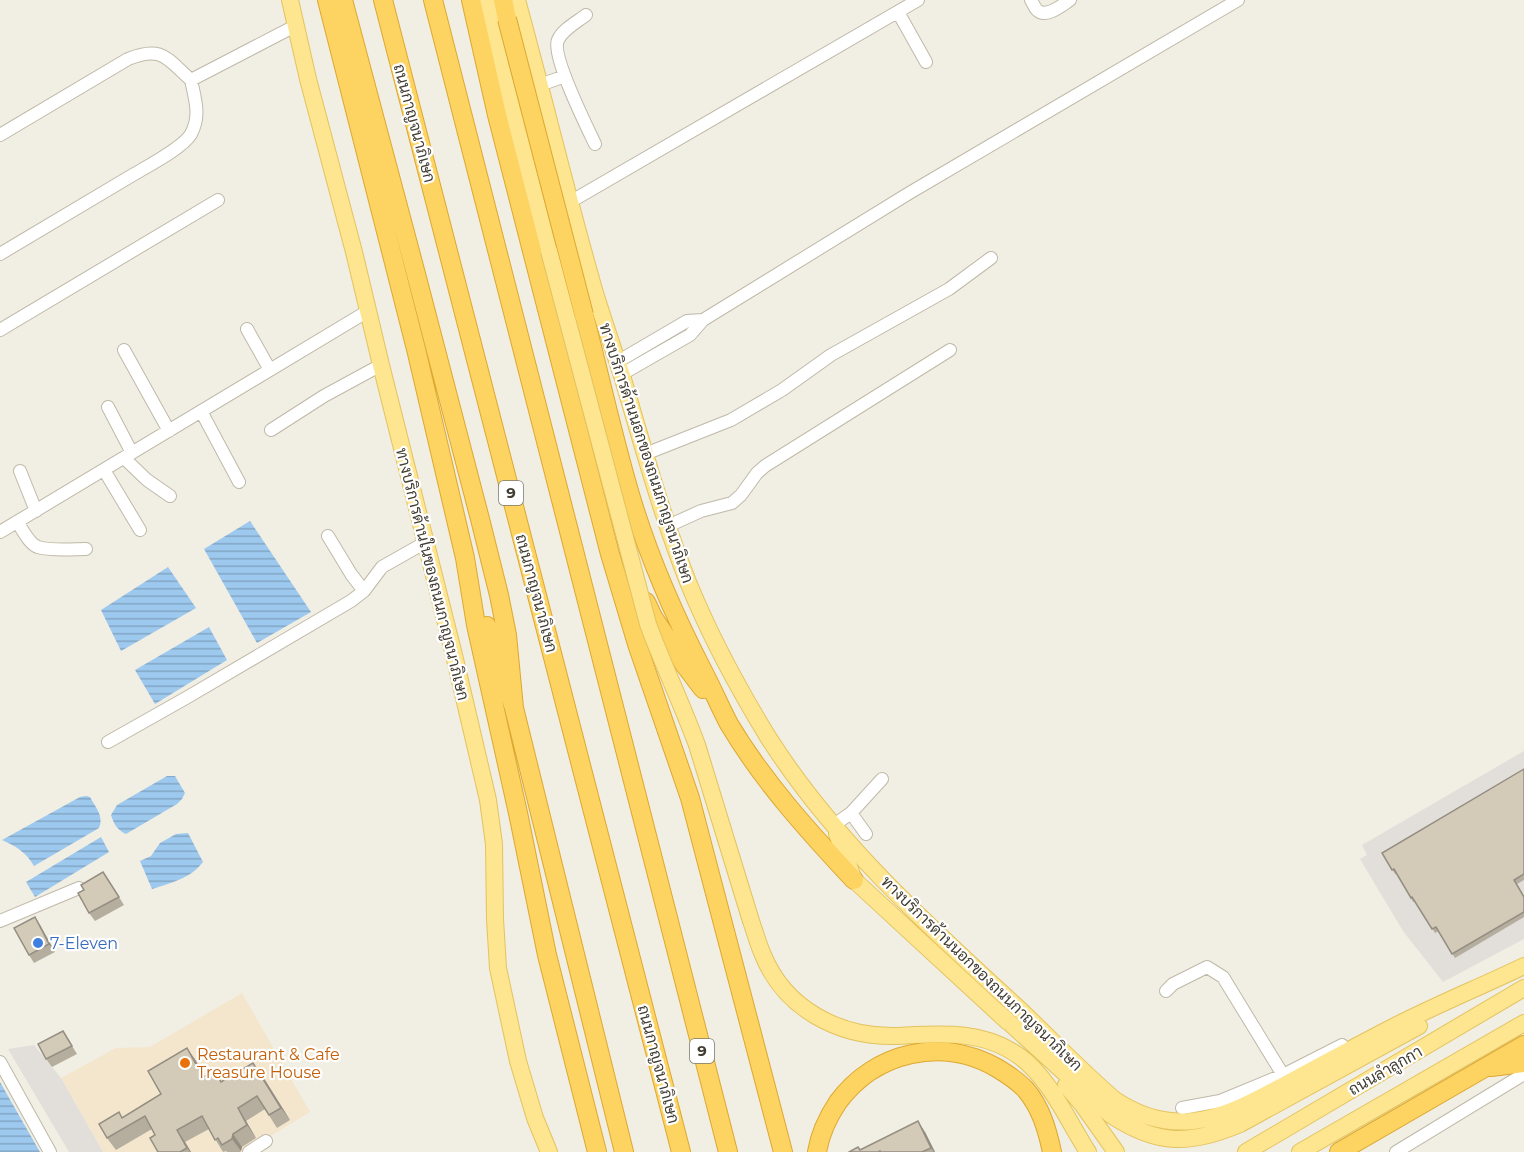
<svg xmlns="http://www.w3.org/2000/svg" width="1524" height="1152" font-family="Montserrat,Sarabun,sans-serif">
<defs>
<pattern id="water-rules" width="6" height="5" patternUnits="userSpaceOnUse" patternTransform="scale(1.5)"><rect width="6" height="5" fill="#9ec9ef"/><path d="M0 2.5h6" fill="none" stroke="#82a5c2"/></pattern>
</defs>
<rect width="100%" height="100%" fill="#f1eee3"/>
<path fill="#f4e6cd" d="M 242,993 L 310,1112 L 244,1152 L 103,1152 L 61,1078 L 116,1048 L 150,1047 Z"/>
<path fill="#e2dfdb" d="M 1524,751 L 1524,939 L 1443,982 L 1403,931 L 1360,859 L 1367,855 L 1362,845 Z
M 34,1045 L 61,1078 L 103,1152 L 69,1152 L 8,1049 Z"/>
<path fill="url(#water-rules)" d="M 250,521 L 311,612 L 257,643 L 204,549 Z
M 168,567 L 196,608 L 121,651 L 101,610 Z
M 209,627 L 227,660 L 155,704 L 135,670 Z
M 167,776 L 175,776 L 185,793 L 182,799 L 177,804 L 126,834 C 117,830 114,824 111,815 L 117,805 Z
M 86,796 L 90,797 C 96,808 104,816 99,828 L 34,866 C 26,852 17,847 2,840 L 80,797 Z
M 188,833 L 203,862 C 191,878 171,883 152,889 L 140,861 L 151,856 L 160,843 L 176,834 Z
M 101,837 L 109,852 L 35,897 L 26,882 Z
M 0,1082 L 40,1152 L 0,1152 Z"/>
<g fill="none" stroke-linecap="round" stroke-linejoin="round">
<g stroke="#bfb9a8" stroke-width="14">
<path id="minor" d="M 1031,0 C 1033,3 1034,7 1037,10 C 1046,19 1062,5 1070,0
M 898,12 L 926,62
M 586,15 C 577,22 563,29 558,40 C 551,55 587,127 595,144
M 540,85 L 565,76
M 0,135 L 128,59 C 163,45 167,59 191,80
M 570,202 L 918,0
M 0,254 C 43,228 87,202 131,176 C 146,167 183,148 191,134 C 201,116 195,99 191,80 L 295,26
M 247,329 L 270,370
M 0,330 L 218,200
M 124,350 L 169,431
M 617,362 L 687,321 L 703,320
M 622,374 L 690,335 L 703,320 L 911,192 L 1238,0
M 108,407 L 132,453
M 201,411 L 239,482
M 271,430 L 324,396 L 381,365
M 645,454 L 731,420 L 782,390 L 831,355 L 949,289 L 991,258
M 124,458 L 147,480 L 170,496
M 104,470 L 140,530
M 20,471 L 36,511
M 17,522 C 23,530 29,544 38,547 C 49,551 74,549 86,549
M 668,526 L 701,511 L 732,503 L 741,495 L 757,473 L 765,466 L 950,350
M 0,532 L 368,311
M 328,536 L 351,574 L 364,591
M 108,742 L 186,698 L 351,601 L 364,591 L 382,567 L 426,542
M 851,813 L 866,834
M 834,825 L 851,813 L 882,779
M 0,921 L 79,888
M 1166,991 L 1173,984 L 1207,967 L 1223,977 L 1283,1075
M 0,1062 L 50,1152
M 1182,1108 L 1220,1101 L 1283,1075 L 1342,1045
M 249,1152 L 266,1141
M 1396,1152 L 1524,1074"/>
</g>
<g stroke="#e3c35f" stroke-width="18">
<path id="major" d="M 290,0 L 308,79 L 354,252 L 381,365 L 454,655 L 488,800 L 494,844 L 495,919 L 498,968 L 518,1061 L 535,1118 L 549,1152
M 487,0 L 501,66 L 549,251
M 517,0 C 544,98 567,196 595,293 C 604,322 614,351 623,379 C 643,447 662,516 688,582 C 710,636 738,688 768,737 C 834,841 927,925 1017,1007 C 1050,1038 1081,1071 1115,1100 C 1139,1116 1164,1124 1193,1121 C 1226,1118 1257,1099 1286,1084 C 1321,1065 1356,1046 1391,1028 C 1434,1006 1480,987 1524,966
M 837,834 L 854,880 L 1008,1022
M 751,921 C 755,932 758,944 763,955 C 785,1009 839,1037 895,1036 C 938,1034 982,1029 1019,1056 C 1049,1077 1068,1121 1088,1152
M 1000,1014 L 1111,1115 C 1158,1146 1190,1145 1240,1124 L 1419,1026
M 1066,1085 L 1082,1104 L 1116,1152
M 1246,1152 L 1524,988
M 1300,1152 L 1524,1023"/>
</g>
<g stroke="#dca832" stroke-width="20">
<path id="highway" d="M 327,0 L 416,349 L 465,558 L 476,625 L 518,813 L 547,955 L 597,1152
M 343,0 L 416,274 L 480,519 L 499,595 L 507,635 L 514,708
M 383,0 L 681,1152
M 433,0 L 728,1152
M 471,0 L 497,115 L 610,554 L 637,644 L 690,798 L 783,1152
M 503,0 L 507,19
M 584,315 C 599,373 612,433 629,491 C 647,553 673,613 703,671 C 712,688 720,707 729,724 C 763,781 808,831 854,880
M 646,602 L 653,617 L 684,664 L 703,689
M 487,626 L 514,708 L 624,1152
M 1491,1067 L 1524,1063
M 817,1152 C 820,1134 828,1117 838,1102 C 875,1052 942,1036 997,1068 C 1007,1074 1018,1081 1026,1090 C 1041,1108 1047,1129 1052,1152
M 1339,1152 L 1524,1045"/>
</g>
<use href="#minor" stroke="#fff" stroke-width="12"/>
<use href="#major" stroke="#fee58f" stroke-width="16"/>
<use href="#highway" stroke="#fdd362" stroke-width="18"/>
<g stroke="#e3c35f" stroke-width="18" stroke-linecap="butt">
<path id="major-bridge" d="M 549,251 L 648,624 C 663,665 682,704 697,745 L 751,921"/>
</g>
<g stroke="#dca832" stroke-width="20" stroke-linecap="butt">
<path id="highway-bridge" d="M 507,19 L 584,315"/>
</g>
<use href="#major-bridge" stroke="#fee58f" stroke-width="16"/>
<use href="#highway-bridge" stroke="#fdd362" stroke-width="18"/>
</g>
<path fill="#b5ae9e" d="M 1524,769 L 1524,880 L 1517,884 L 1524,896 L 1524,917 L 1455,958 L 1439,931 L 1435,933 L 1415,901 L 1413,902 L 1411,898 L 1396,874 L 1395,874 L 1382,853 Z
M 103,872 L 124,905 L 95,921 L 89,913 L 84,890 Z
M 40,925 L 55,952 L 34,963 L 29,955 Z
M 63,1031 L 77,1054 L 52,1067 L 46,1059 Z
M 187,1048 L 196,1061 L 205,1076 L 222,1081 L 253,1063 L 290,1120 L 277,1128 L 265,1109 L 246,1121 L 256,1138 L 242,1147 L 241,1151 L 240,1152 L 227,1152 L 226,1151 L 223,1152 L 209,1129 L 185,1142 L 191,1152 L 158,1152 L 155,1135 L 152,1129 L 116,1150 L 107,1138 L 123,1117 L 161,1094 Z
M 925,1132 L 935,1152 L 849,1152 Z"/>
<path fill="#948d81" d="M 35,917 L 40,925 L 55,952 L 49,944 Z
M 187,1048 L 196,1061 L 212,1090 L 203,1077 Z
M 253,1063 L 262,1075 L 290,1120 L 281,1108 Z
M 238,1108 L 246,1121 L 256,1138 L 247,1125 Z
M 918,1121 L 925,1132 L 935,1152 L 934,1152 L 931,1148 Z
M 177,1130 L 185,1142 L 191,1152 L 190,1152 L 187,1148 Z
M 233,1134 L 242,1147 L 241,1151 L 232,1139 Z"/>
<path fill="#d3cab8" stroke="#948d81" stroke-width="1.5" d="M 1524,769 L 1524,874 L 1514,880 L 1524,897 L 1524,912 L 1452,954 L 1436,927 L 1432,929 L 1412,897 L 1411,898 L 1394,869 L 1392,870 L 1382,853 Z
M 103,872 L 119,897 L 89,913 L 78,893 L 84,890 L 81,885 Z
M 35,917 L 49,944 L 29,955 L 14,928 Z
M 63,1031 L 72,1046 L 46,1059 L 38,1044 Z
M 187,1048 L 203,1077 L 215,1071 L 221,1082 L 253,1063 L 281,1108 L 269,1115 L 257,1096 L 238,1108 L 247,1125 L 233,1134 L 232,1139 L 222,1145 L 218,1138 L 215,1140 L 202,1116 L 177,1130 L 187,1148 L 180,1152 L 158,1152 L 150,1138 L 155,1135 L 145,1116 L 107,1138 L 99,1124 L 119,1112 L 122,1118 L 161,1094 L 148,1071 Z
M 918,1121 L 931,1148 L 922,1152 L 881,1152 L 880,1151 L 878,1152 L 849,1152 L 858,1147 L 860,1150 Z"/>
<circle fill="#3f7fe0" stroke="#fff" stroke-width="2" cx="38" cy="943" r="6"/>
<circle fill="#e8710a" stroke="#fff" stroke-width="2" cx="185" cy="1063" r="6"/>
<g text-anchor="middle" stroke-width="4.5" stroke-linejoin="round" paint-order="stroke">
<g fill="#fff" stroke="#7b7870" stroke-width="1.5">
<rect x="499" y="481" width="24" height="24" rx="4.5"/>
<rect x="690" y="1039" width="24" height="24" rx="4.5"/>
</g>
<g font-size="15" font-weight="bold" fill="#433e33">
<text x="511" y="498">9</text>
<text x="702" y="1056">9</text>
</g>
<g font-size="16" fill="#433e33" stroke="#fff">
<text transform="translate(415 123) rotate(75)" y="6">ถนนกาญจนาภิเษก</text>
<text transform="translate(647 453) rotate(72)" y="6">ทางบริการด้านนอกของถนนกาญจนาภิเษก</text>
<text transform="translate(433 574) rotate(76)" y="6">ทางบริการด้านในของถนนกาญจนาภิเษก</text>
<text transform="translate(537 593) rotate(75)" y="6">ถนนกาญจนาภิเษก</text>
<text transform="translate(982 973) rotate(44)" y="6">ทางบริการด้านนอกของถนนกาญจนาภิเษก</text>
<text transform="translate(659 1064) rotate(75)" y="6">ถนนกาญจนาภิเษก</text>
<text transform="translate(1385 1070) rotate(-30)" y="6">ถนนลำลูกกา</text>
</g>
<g font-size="16" fill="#366cbe" stroke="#fff" text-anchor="start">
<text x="50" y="949">7-Eleven</text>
</g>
<g font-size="16" fill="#c56008" stroke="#fff" text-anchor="start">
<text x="197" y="1060">Restaurant &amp; Cafe<tspan x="197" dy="18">Treasure House</tspan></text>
</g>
</g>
</svg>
